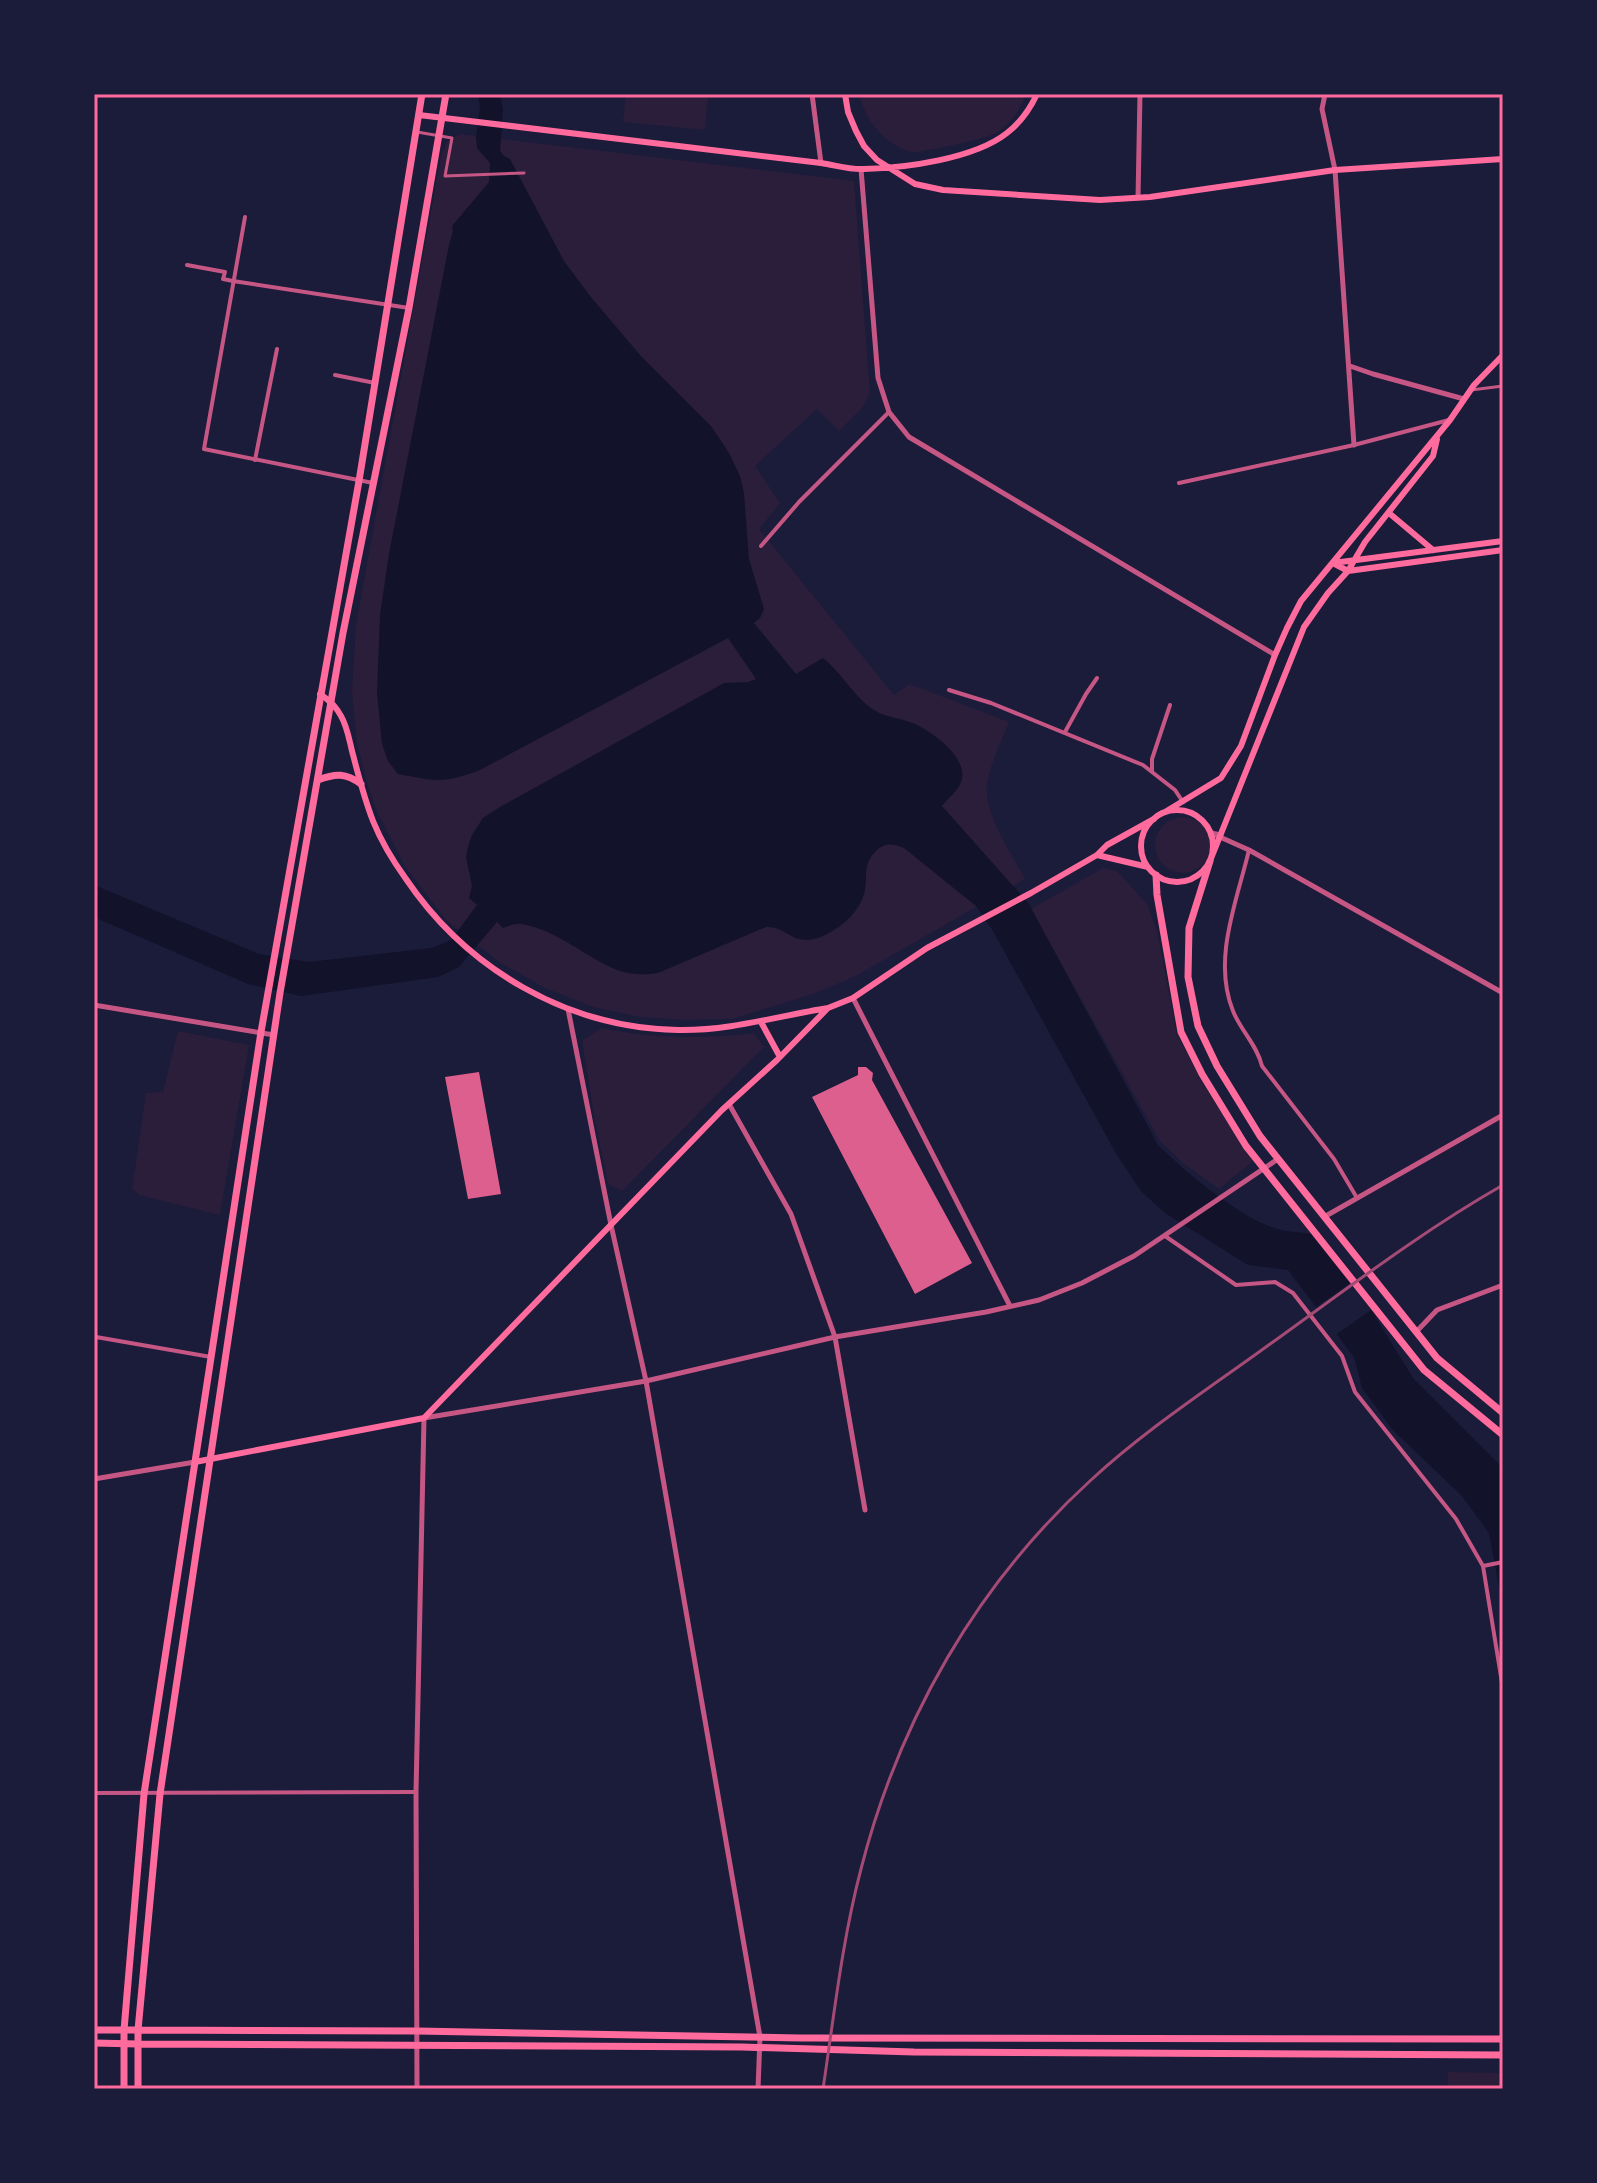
<svg xmlns="http://www.w3.org/2000/svg" width="1597" height="2183" font-family="'PT Sans',sans-serif">
<rect width="100%" height="100%" fill="#1b1b3a"/>
<path fill="#2a1e3b" d="M 626,94 L 708,94 L 705,130 L 623,122 Z
M 859,94 L 1026,94 C 1020,109 1011,125 996,133 C 989,138 917,154 911,152 C 884,144 865,120 859,94 Z
M 460,134 L 854,181 L 870,393 L 862,408 L 839,431 L 817,409 L 755,466 L 780,503 L 759,529 L 894,695 L 910,684 L 1009,722 C 1002,741 985,774 987,794 C 988,818 1013,857 1025,879 L 854,977 L 813,994 L 732,1019 L 684,1020 L 640,1017 L 593,1007 L 545,988 L 499,962 L 447,921 L 406,868 L 377,812 L 366,780 L 357,743 L 352,693 L 356,625 L 441,156 L 448,140 Z
M1155 845a28 28 0 1 1 56 0a28 28 0 1 1-56 0Z
M 1103,868 L 1117,871 L 1147,904 L 1157,931 L 1177,1035 L 1203,1084 L 1253,1161 L 1219,1189 L 1184,1164 L 1160,1141 L 1031,909 Z
M 601,1028 C 657,1039 698,1039 754,1033 L 764,1047 L 622,1191 L 608,1184 L 595,1121 L 582,1041 Z
M 178,1031 L 249,1045 L 220,1215 L 139,1195 L 132,1189 L 146,1093 L 163,1092 Z
M 1448,2072 L 1503,2073 L 1503,2089 L 1448,2089 Z"/>
<path fill="#12122b" d="M 478,94 L 500,94 L 503,109 L 500,151 L 504,156 L 510,159 L 564,261 L 590,296 L 640,355 L 711,426 L 729,453 L 740,476 L 744,493 L 749,559 L 764,609 L 760,618 L 754,623 L 796,674 L 823,658 C 842,673 854,697 874,710 C 886,718 902,718 915,724 C 933,732 970,759 961,782 C 958,791 948,798 942,806 L 1029,904 L 1158,1145 C 1185,1172 1238,1216 1274,1228 C 1285,1232 1299,1232 1311,1234 L 1373,1313 L 1413,1378 L 1503,1468 L 1503,1608 L 1489,1533 L 1462,1496 L 1393,1430 L 1362,1388 L 1354,1357 L 1288,1270 L 1248,1265 L 1165,1213 L 1141,1191 L 1117,1155 L 993,931 L 976,906 L 904,848 C 893,844 885,842 876,851 C 860,867 870,879 863,897 C 856,916 837,931 818,938 C 792,946 787,926 766,927 L 658,973 C 645,975 633,975 620,971 C 587,959 557,929 521,924 C 516,923 509,926 503,928 L 497,922 L 459,967 L 438,977 L 301,996 L 248,984 L 94,917 L 94,885 L 259,954 L 309,962 L 432,948 L 451,940 L 477,905 L 469,898 L 472,886 L 466,857 L 468,847 L 472,835 L 483,818 L 500,807 L 724,683 L 748,682 L 756,679 L 728,638 L 480,770 C 443,784 435,781 398,774 L 388,761 L 382,744 L 377,693 L 380,615 L 389,554 L 449,245 L 453,231 L 452,226 L 489,182 L 490,163 L 477,148 L 476,137 L 480,107 Z"/>
<path fill="#1b1b3a" d="M 1353,1281 L 1374,1308 L 1334,1336 L 1313,1309 Z"/>
<path fill="#dd5f8e" d="M 858,1067 L 866,1067 L 873,1073 L 872,1080 L 972,1263 L 915,1294 L 812,1097 L 858,1075 Z
M 479,1072 L 501,1194 L 468,1199 L 445,1077 Z"/>
<g fill="none" stroke-linecap="round" stroke-linejoin="round">
<path stroke="#c65784" stroke-width="3" d="M 417,132 L 452,138 L 445,176 L 524,173
M 1471,390 L 1503,386"/>
<path stroke="#c65784" stroke-width="4" d="M 245,217 L 204,449 L 373,483
M 187,265 L 225,272 L 223,279 L 233,281 L 409,308
M 335,375 L 375,383
M 255,460 L 277,349
M 1179,483 L 1354,445 L 1449,420
M 761,546 L 799,502 L 889,412
M 949,690 L 991,703 L 1143,765 L 1175,790 L 1183,802
M 1065,732 L 1086,694 L 1097,678
M 1152,771 L 1152,759 L 1170,705
M 1249,850 C 1237,901 1212,959 1233,1011 C 1241,1031 1257,1045 1262,1066 L 1334,1159 L 1357,1198
M 1165,1236 L 1236,1285 L 1275,1282 L 1293,1293 L 1342,1356 L 1355,1392 L 1456,1519 L 1483,1566 L 1503,1689
M 96,1337 L 211,1357
M 1483,1566 L 1503,1562
M 94,1793 L 416,1792"/>
<path stroke="#c65784" stroke-width="5" d="M 812,94 L 821,163
M 1325,94 L 1322,109 L 1335,170 L 1354,445
M 861,169 L 878,378 L 889,412 L 909,437 L 1275,655
M 1138,198 L 1140,94
M 1350,366 L 1373,374 L 1464,399
M 1221,835 L 1211,833 L 1249,850 L 1503,993
M 853,998 L 1010,1306
M 94,1005 L 274,1035
M 568,1009 L 611,1225 L 646,1381 L 760,2037 L 758,2089
M 729,1104 L 791,1214 L 835,1337 L 865,1510
M 1324,1217 L 1503,1115
M 1416,1332 L 1437,1310 L 1503,1285
M 94,1479 L 195,1462
M 417,2089 L 416,1792 L 424,1418 L 646,1381 L 835,1337 L 986,1312 L 1039,1300 L 1082,1283 L 1134,1256 L 1278,1159"/>
<path stroke="#ff6b9d" stroke-width="6" d="M 845,94 L 848,112 L 856,131 L 864,146 L 877,160 L 915,184 L 943,190 L 1100,200 L 1150,197 L 1335,170 L 1503,159
M 419,115 L 821,163 C 835,165 850,170 864,169 C 905,168 974,159 1007,133 C 1020,123 1030,109 1037,94
M 1389,513 L 1433,550
M 1333,563 L 1348,571 L 1503,550
M 1333,563 L 1503,541
M 320,694 C 329,700 336,706 341,716 C 347,726 349,739 352,751 C 358,774 364,798 373,821 C 381,841 393,861 406,879 C 467,969 567,1028 678,1030 C 729,1031 778,1016 828,1008
M1141 846a36 36 0 1 1 72 0a36 36 0 1 1-72 0Z
M 1165,812 L 1221,778 L 1241,746 L 1275,655 L 1287,628 L 1301,601 L 1450,420 L 1474,385 L 1503,355
M 1097,855 L 1148,867
M 1210,861 L 1304,627 L 1328,593 L 1348,571 L 1365,542 L 1433,456 L 1437,439
M 761,1022 L 780,1057
M 195,1462 L 424,1418 L 722,1110 L 777,1060 L 828,1008 L 853,998 L 927,948 L 1031,893 L 1097,855 L 1107,845 L 1154,819"/>
<path stroke="#ff6b9d" stroke-width="7" d="M 1210,861 L 1189,928 L 1188,977 L 1198,1026 L 1217,1066 L 1260,1136 L 1437,1358 L 1503,1413
M 1156,875 L 1157,895 L 1181,1032 L 1202,1074 L 1246,1146 L 1424,1370 L 1503,1435
M 94,2030 L 138,2030
M 94,2043 L 138,2044"/>
<path stroke="#ff6b9d" stroke-width="7" d="M 318,780 C 336,773 346,773 361,784
M 138,2030 L 417,2031 L 800,2038 L 1503,2039
M 138,2044 L 742,2047 L 914,2052 L 1503,2055
M 124,2089 L 124,2030 L 144,1794 L 261,1032 L 359,481 L 422,94
M 138,2089 L 138,2030 L 160,1794 L 280,993 L 343,633 L 409,308 L 446,94"/>
<path stroke="#a44b75" stroke-width="3" d="M 823,2089 C 834,2016 842,1941 861,1869 C 899,1720 977,1584 1091,1480 C 1143,1432 1202,1393 1259,1352 C 1339,1295 1417,1234 1503,1185"/>
</g>
<rect width="1597" height="2183" fill="none" stroke="#1b1b3a" stroke-width="192"/>
<rect x="96" y="96" width="1405" height="1991" fill="none" stroke="#ff6b9d" stroke-width="3"/>
</svg>
